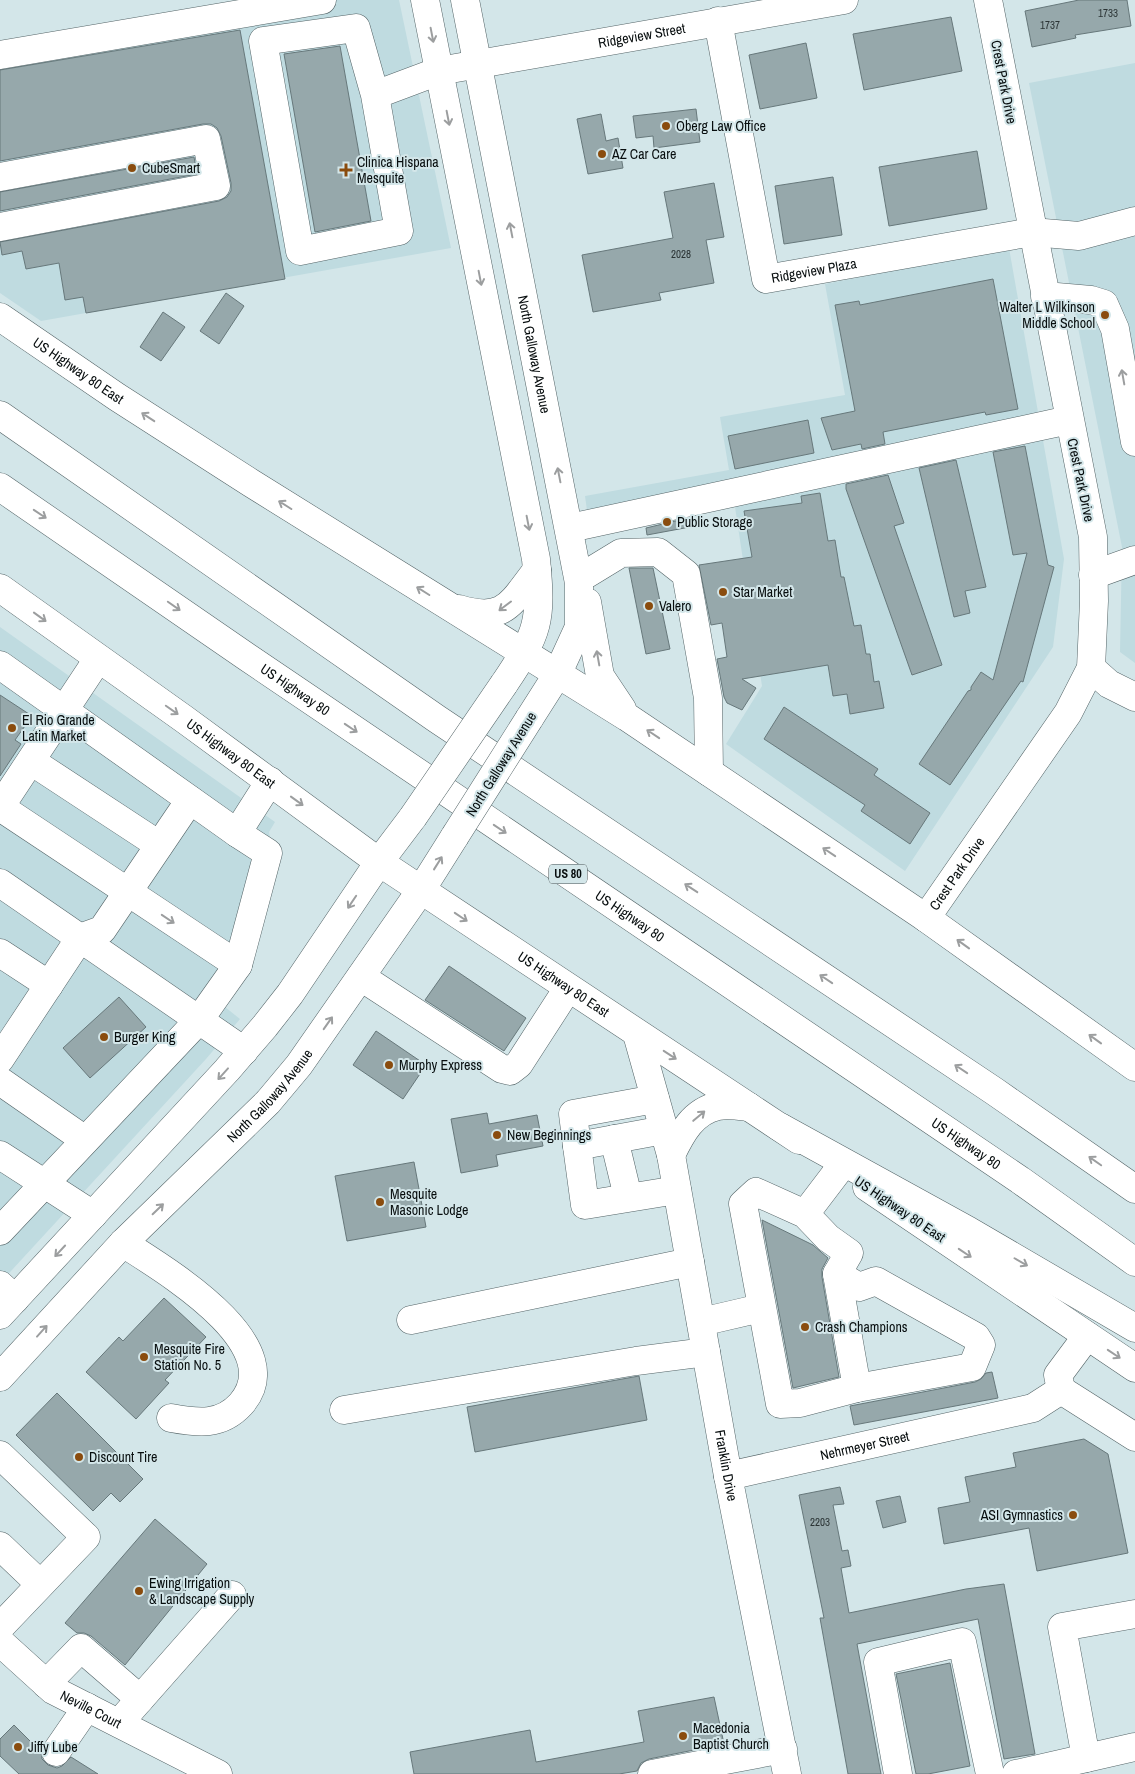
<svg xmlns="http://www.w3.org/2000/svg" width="1135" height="1774" font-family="'Archivo Narrow',sans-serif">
<rect width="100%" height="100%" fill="#d3e6e9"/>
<path fill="#bfdbe0" d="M 324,0 L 399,0 L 451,248 L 41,321 L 0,293 L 0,59 Z
M 1135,63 L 1135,663 L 1120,652 L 1122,547 L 1029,83 Z
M 1009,248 L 1064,559 L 1053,647 L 905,871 L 726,744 L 762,686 L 735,507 L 590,532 L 585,496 L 729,470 L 720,417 L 845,395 L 825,284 Z
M 0,627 L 275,822 L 269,832 L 275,867 L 225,1007 L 240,1019 L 206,1059 L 0,1283 Z"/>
<path fill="#96a8ab" stroke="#67787b" d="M 1079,0 L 1127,0 L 1131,26 L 1075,35 L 1076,38 L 1032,47 L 1025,11 Z
M 951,17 L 962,71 L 864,90 L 853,34 Z
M 240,30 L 285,279 L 86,313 L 83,297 L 65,300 L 59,263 L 26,269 L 22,251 L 2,255 L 0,242 L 219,201 L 227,197 L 231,191 L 231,183 L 221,136 L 217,128 L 211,124 L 203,124 L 0,161 L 0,70 Z
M 806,43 L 817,98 L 760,109 L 749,55 Z
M 340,46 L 371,221 L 315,232 L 284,54 Z
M 696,109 L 700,142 L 654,148 L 653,136 L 636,138 L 633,116 Z
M 601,114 L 606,141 L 618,138 L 623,168 L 588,174 L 577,119 Z
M 977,151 L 987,209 L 889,226 L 879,167 Z
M 194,157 L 197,174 L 0,211 L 0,192 Z
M 833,177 L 842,235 L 784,244 L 775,186 Z
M 714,183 L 724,237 L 706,240 L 714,283 L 659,293 L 661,300 L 593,312 L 582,255 L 673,238 L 664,192 Z
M 993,279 L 1018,409 L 986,415 L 985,412 L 883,432 L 885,444 L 862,449 L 861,444 L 832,450 L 821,418 L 855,411 L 835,305 L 859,301 L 860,305 Z
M 226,293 L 244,306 L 219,344 L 200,331 Z
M 163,312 L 185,327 L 161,361 L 140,347 Z
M 808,420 L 814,453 L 735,469 L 728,436 Z
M 1025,446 L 1048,565 L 1054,567 L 1023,682 L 1021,681 L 950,785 L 919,764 L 968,691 L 971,690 L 971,687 L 981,672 L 993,680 L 1027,553 L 1013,555 L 993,452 Z
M 956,460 L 986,587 L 965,591 L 970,613 L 954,617 L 919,468 Z
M 888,475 L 904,523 L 894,526 L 942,665 L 912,675 L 846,489 L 846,484 Z
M 820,493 L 828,541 L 835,540 L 841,577 L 844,577 L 854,626 L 861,625 L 866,654 L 870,654 L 874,682 L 879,681 L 884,708 L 850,714 L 847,694 L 833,696 L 828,665 L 742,679 L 756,688 L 742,710 L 727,703 L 724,697 L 717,659 L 727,657 L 722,623 L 711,625 L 699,565 L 752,557 L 744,511 L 802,503 L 801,496 Z
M 688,518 L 690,527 L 647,535 L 646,528 Z
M 629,568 L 653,568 L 670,649 L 646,654 Z
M 0,695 L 32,716 L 15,740 L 21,744 L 0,776 Z
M 784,707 L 878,769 L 874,775 L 930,813 L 910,844 L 861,811 L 865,805 L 764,739 Z
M 449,966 L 526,1018 L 504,1051 L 425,1000 Z
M 119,997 L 146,1027 L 90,1078 L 63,1048 Z
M 376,1031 L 426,1065 L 403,1099 L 353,1065 Z
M 487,1113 L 489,1124 L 537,1115 L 543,1146 L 496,1155 L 498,1166 L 461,1173 L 451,1119 Z
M 414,1162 L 426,1227 L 347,1241 L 335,1176 Z
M 762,1220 L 813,1245 L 828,1258 L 822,1269 L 822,1277 L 839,1377 L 793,1388 Z
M 164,1298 L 206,1337 L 165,1380 L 169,1383 L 136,1419 L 86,1372 L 119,1337 L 123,1341 Z
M 992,1372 L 998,1398 L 854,1425 L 850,1406 L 975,1382 L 981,1379 L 986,1373 Z
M 639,1376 L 647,1420 L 475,1452 L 467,1407 Z
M 57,1393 L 143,1479 L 120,1502 L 111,1493 L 93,1511 L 16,1435 Z
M 1084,1439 L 1108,1454 L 1128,1553 L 1037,1571 L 1029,1528 L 944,1544 L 938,1508 L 970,1502 L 965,1477 L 1016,1467 L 1013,1453 Z
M 840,1487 L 844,1504 L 833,1505 L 842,1551 L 848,1550 L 851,1566 L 841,1568 L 849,1613 L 966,1589 L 1004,1584 L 1035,1754 L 1004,1759 L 978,1619 L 857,1644 L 881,1774 L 848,1774 L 820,1618 L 824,1618 L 799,1495 Z
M 900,1496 L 906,1522 L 883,1528 L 876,1501 Z
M 155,1519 L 207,1564 L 125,1665 L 91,1636 L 84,1633 L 77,1633 L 65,1623 Z
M 950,1663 L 970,1766 L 928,1774 L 916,1774 L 896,1674 Z
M 714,1697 L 724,1744 L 649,1759 L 641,1763 L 637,1771 L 619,1774 L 414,1774 L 410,1752 L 530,1730 L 536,1762 L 644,1742 L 638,1711 Z
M 14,1725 L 41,1752 L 42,1759 L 48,1765 L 57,1768 L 62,1766 L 71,1757 L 98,1774 L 19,1774 L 0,1756 L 0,1739 Z"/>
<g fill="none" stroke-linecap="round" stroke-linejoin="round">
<g stroke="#546467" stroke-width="29">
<g id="minor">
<path id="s1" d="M 718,21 L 766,279 L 1032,232 L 1079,236 L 1135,221"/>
<path d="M 0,55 L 322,0"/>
<path id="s2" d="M 375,95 L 399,231 L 300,251 L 263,41 L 356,28 L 375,95 L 439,71 L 844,0"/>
<path d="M 0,177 L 206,139 L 216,186 L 0,227"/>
<path d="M 1045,296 L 1091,300 L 1104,304 L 1115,329 L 1135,442"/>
<path d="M 570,528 L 1069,420"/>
<path d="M 1093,575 L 1135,560"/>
<path d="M 580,578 L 621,553 L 658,552 L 686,574 L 708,698 L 709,772"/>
<path d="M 0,665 L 237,833"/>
<path d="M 1091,668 L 1109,684 L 1135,697"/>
<path d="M 31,761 L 159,845"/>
<path d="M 0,807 L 238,965"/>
<path d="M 0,807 L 98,659"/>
<path d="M 0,883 L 244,1051"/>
<path id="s3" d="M 926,918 L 1068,713 L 1091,668 L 1094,601 L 1093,537 L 988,0"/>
<path d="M 0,953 L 49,985"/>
<path d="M 361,977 L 502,1069 L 510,1071 L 519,1064 L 568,988"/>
<path id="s4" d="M 637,1034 L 671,1155 L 728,1476 L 787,1774"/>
<path d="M 0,1059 L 80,938 L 102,930 L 190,800"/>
<path d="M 0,1081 L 85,1140"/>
<path d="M 655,1099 L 573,1114 L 577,1146 L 664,1130"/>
<path d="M 614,1139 L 628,1197"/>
<path d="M 577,1146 L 585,1205 L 677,1190"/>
<path d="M 0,1155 L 93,1215"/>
<path d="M 671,1155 C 681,1134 693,1111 718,1106 C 727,1104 740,1106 749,1107"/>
<path d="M 805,1214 L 756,1192 L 743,1204 L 780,1404 L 800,1403 L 857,1388 L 972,1367 L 981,1345 L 976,1337 L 876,1281 L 859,1287 L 837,1274 L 849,1253 L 828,1238 L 805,1214 L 840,1168"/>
<path d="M 0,1231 L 199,1020 L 238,965 L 268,853 L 237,833 L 270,781"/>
<path d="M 123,1243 C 163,1269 293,1345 241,1404 C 221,1426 198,1423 171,1418"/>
<path d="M 837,1274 L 857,1388"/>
<path d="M 0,1285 L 15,1299"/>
<path d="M 411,1320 L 690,1262"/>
<path d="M 701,1322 L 761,1308"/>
<path d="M 1061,1390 L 1058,1375 L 1087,1336"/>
<path d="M 344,1410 L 636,1361 L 706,1352"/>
<path d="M 0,1455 L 86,1537 L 0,1627"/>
<path id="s5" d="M 728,1476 L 1033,1408 L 1061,1390 L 1135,1437"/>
<path d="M 0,1546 L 40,1584"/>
<path id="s6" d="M 0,1642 L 53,1690 L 218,1774"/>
<path d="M 46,1684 L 81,1648 L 140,1699"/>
<path d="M 119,1723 L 232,1595"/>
<path d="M 56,1752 L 87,1707"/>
<path d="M 1086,1758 L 1062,1627 L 1135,1614"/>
<path d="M 652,1774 L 783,1749"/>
<path d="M 898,1774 L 878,1662 L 962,1642 L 990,1774"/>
<path d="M 1016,1774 L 1135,1747"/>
</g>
</g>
<g stroke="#546467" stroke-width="29">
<g id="major">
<path d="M 425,0 L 536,559 C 542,621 539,632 504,684"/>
<path id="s7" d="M 465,0 L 579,583 L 579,627 L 557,675 L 529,719"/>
<path id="s8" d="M 0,317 L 117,397 L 251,483 L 627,717 L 926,918 L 1135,1067"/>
<path id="s9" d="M 0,588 L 184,719 L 379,862 L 799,1140"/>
<path d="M 587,602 L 600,676 L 622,709"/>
<path d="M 459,609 C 505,623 511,603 537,570"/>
<path d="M 867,1187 L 1135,1368"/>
<path d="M 0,1315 L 227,1070 L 265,1026 L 290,994 L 379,862 L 413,817"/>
<path id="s10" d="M 0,1377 L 123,1243 L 268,1102 L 299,1065 L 421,890 L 455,836"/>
</g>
</g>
<g stroke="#546467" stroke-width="29">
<g id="highway">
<path d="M 0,415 L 437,719 L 994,1091 L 1135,1189"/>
<path id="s11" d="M 0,487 L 247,657 L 1020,1180 L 1135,1262"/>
<path d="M 780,1127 L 969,1231 L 1135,1328"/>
</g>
</g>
<use href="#minor" stroke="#fff" stroke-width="28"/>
<use href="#major" stroke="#fff" stroke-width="28"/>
<use href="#highway" stroke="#fff" stroke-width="28"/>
<g stroke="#546467" stroke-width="29" stroke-linecap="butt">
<path id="major-bridge" d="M 413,817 L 504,684
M 455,836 L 529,719"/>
</g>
<use href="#major-bridge" stroke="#fff" stroke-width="28"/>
</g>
<defs><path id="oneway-shaft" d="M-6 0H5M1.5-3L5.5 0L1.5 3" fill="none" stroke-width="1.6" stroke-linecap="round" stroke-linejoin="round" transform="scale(1.25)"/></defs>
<g stroke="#9c9e9f">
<use href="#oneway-shaft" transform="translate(432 35) rotate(79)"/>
<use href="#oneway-shaft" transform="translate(448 118) rotate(79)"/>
<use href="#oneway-shaft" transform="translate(511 230) rotate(-101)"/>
<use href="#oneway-shaft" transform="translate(480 278) rotate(79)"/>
<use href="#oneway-shaft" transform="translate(1123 377) rotate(-100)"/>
<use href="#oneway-shaft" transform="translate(148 417) rotate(-147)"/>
<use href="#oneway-shaft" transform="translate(559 475) rotate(-101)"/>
<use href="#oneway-shaft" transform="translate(285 505) rotate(-148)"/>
<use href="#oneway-shaft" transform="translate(40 514) rotate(34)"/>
<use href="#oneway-shaft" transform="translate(528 523) rotate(79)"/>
<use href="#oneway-shaft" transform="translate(423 591) rotate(-148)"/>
<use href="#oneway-shaft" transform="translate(174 606) rotate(35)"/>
<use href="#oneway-shaft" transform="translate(505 606) rotate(143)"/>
<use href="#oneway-shaft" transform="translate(40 617) rotate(36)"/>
<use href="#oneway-shaft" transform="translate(598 658) rotate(-100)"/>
<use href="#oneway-shaft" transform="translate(172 710) rotate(35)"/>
<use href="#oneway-shaft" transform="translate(351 728) rotate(34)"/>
<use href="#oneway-shaft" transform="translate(653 734) rotate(-146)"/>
<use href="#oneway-shaft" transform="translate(297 801) rotate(36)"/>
<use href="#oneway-shaft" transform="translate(500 829) rotate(34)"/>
<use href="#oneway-shaft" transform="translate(829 852) rotate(-146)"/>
<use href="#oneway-shaft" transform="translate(438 863) rotate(-58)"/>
<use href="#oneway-shaft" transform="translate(691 888) rotate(-147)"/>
<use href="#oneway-shaft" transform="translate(352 902) rotate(124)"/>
<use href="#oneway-shaft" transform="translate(461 917) rotate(34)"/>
<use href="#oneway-shaft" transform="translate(168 919) rotate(34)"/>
<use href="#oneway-shaft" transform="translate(963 944) rotate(-144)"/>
<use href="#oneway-shaft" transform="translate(826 979) rotate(-146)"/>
<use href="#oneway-shaft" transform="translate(328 1023) rotate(-55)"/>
<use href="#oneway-shaft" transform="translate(1095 1039) rotate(-144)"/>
<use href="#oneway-shaft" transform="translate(670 1055) rotate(33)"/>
<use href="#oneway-shaft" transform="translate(961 1069) rotate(-146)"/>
<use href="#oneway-shaft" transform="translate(223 1074) rotate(132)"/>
<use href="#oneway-shaft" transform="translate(699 1116) rotate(-40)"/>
<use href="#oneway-shaft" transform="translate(1095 1161) rotate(-145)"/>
<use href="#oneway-shaft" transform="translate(158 1209) rotate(-44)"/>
<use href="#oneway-shaft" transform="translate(60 1251) rotate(133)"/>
<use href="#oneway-shaft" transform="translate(965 1253) rotate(34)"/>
<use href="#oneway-shaft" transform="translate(1021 1262) rotate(30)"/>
<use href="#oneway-shaft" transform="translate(42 1331) rotate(-48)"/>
<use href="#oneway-shaft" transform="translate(1114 1354) rotate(34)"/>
</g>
<g fill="#8a4c0e" stroke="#d3e6e9" stroke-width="2">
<circle cx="666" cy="126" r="5"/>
<circle cx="602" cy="154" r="5"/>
<circle cx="132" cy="168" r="5"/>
<path d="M343.5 162.5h5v5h5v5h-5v5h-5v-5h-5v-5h5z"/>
<circle cx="1105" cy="315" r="5"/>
<circle cx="667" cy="522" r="5"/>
<circle cx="723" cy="592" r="5"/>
<circle cx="649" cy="606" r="5"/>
<circle cx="12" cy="728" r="5"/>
<circle cx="104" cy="1037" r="5"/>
<circle cx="389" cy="1065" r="5"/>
<circle cx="497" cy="1135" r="5"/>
<circle cx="380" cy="1202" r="5"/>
<circle cx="805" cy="1327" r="5"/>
<circle cx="144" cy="1357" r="5"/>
<circle cx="79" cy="1457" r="5"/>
<circle cx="1073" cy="1515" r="5"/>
<circle cx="139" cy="1591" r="5"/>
<circle cx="683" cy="1736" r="5"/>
<circle cx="18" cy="1747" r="5"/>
</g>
<g text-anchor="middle" stroke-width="4" stroke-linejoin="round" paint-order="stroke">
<g font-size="11" fill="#2b3435">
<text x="1108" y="17">1733</text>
<text x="1050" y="29">1737</text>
<text x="681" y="258">2028</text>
<text x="820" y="1526">2203</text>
</g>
<rect fill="#d3e6e9" stroke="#444e50" stroke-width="1" x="549" y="864.5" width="38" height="19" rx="4"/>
<g font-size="12" font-weight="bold" fill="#070d0e">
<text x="568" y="878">US 80</text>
</g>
<g font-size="14" fill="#070d0e" stroke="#d3e6e9">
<text dy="5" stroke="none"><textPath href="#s2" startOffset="890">Ridgeview Street</textPath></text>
<text transform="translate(1004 82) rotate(79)" y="5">Crest Park Drive</text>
<text dy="5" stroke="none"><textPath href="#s1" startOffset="311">Ridgeview Plaza</textPath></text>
<text dy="5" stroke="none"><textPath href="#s7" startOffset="361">North Galloway Avenue</textPath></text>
<text dy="5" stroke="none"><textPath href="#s8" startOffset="95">US Highway 80 East</textPath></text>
<text transform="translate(1081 480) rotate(78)" y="5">Crest Park Drive</text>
<text dy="5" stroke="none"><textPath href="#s11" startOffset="358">US Highway 80</textPath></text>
<text dy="5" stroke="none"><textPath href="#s9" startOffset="284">US Highway 80 East</textPath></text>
<text transform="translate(501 764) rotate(-58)" y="5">North Galloway Avenue</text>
<text dy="5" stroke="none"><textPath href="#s3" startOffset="54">Crest Park Drive</textPath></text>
<text dy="5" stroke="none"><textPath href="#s11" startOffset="762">US Highway 80</textPath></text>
<text dy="5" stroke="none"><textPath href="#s9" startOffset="689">US Highway 80 East</textPath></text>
<text dy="5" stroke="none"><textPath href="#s10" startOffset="390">North Galloway Avenue</textPath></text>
<text dy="5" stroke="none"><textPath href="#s11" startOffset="1168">US Highway 80</textPath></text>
<text transform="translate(900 1209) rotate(34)" y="5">US Highway 80 East</text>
<text dy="5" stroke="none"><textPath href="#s5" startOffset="140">Nehrmeyer Street</textPath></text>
<text dy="5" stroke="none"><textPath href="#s4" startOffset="441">Franklin Drive</textPath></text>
<text dy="5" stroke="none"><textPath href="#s6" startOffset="114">Neville Court</textPath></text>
</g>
<g font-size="14" fill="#070d0e" stroke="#d3e6e9" text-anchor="start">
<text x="676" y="131">Oberg Law Office</text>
<text x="612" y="159">AZ Car Care</text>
<text x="357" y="167">Clinica Hispana<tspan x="357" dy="16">Mesquite</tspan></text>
<text x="142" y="173">CubeSmart</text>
<text x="1095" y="312" text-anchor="end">Walter L Wilkinson<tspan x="1095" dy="16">Middle School</tspan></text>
<text x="677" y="527">Public Storage</text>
<text x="733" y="597">Star Market</text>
<text x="659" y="611">Valero</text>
<text x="22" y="725">El Rio Grande<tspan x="22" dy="16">Latin Market</tspan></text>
<text x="114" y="1042">Burger King</text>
<text x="399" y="1070">Murphy Express</text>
<text x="507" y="1140">New Beginnings</text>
<text x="390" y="1199">Mesquite<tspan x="390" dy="16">Masonic Lodge</tspan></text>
<text x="815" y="1332">Crash Champions</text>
<text x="154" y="1354">Mesquite Fire<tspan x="154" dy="16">Station No. 5</tspan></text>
<text x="89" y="1462">Discount Tire</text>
<text x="1063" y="1520" text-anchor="end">ASI Gymnastics</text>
<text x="149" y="1588">Ewing Irrigation<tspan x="149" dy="16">&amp; Landscape Supply</tspan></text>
<text x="693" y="1733">Macedonia<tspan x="693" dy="16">Baptist Church</tspan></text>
<text x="28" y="1752">Jiffy Lube</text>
</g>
</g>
</svg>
